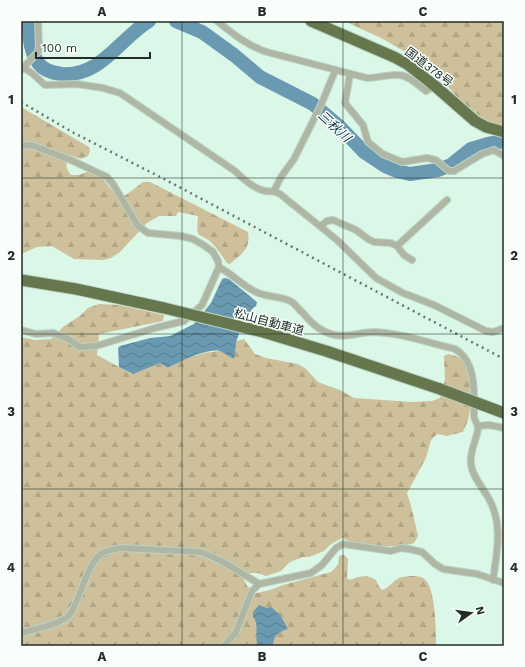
<svg xmlns="http://www.w3.org/2000/svg" width="525" height="667" font-family="'Work Sans','Noto Sans JP',sans-serif">
<defs>
<pattern id="forest-firs" width="22" height="20" patternUnits="userSpaceOnUse"><rect width="22" height="20" fill="#cdc09b"/><path d="M5 1l3.5 6h-7zM16 11l3.5 6h-7z" fill="#b0a586"/></pattern>
<pattern id="water-waves" width="16" height="10" patternUnits="userSpaceOnUse"><rect width="16" height="10" fill="#6a9ab2"/><path d="M0 5q4-4 8 0t8 0" fill="none" stroke="#577e91"/></pattern>
</defs>
<rect width="100%" height="100%" fill="#dbf7e8"/>
<path fill="url(#forest-firs)" d="M 344,21 L 504,21 L 504,126 L 487,121 L 477,114 L 458,98 L 449,88 L 444,74 L 439,68 L 431,63 L 423,62 L 381,38 Z
M 21,107 L 89,147 L 90,151 L 88,156 L 81,159 L 68,155 C 66,163 65,168 71,175 L 79,175 L 87,172 L 103,179 L 117,196 L 126,195 L 143,182 L 150,182 L 248,232 C 251,249 241,254 230,264 L 227,263 C 219,252 213,240 199,235 L 197,230 L 198,216 L 178,212 L 176,216 L 159,216 L 147,223 L 120,252 L 111,258 L 103,260 L 74,259 L 52,246 L 37,247 L 21,254 Z
M 99,304 L 119,305 L 164,315 L 163,321 L 99,334 L 97,355 L 132,374 L 160,363 L 168,368 L 182,360 L 204,353 L 219,351 L 237,341 L 244,339 L 255,354 L 266,358 L 298,364 L 306,369 L 318,382 L 340,390 L 354,398 L 413,402 L 432,401 L 440,398 L 445,379 L 444,356 L 448,354 C 453,355 461,357 464,362 C 473,375 472,406 468,420 C 467,424 464,428 463,432 L 447,436 L 437,434 L 431,440 L 426,458 L 407,493 L 411,506 L 418,536 L 414,543 C 399,549 357,546 342,538 L 331,544 L 324,551 L 309,557 L 303,557 L 290,562 L 281,571 L 266,576 L 258,573 L 245,573 L 243,577 L 247,586 L 257,593 L 270,590 L 283,585 L 331,572 L 338,565 L 339,556 L 344,555 L 348,559 L 347,578 L 350,580 C 360,576 367,574 376,580 L 378,585 L 382,590 C 390,588 393,579 402,577 C 408,576 417,575 423,578 C 436,585 436,632 436,646 L 21,646 L 21,337 L 35,340 L 51,339 L 64,326 L 80,316 L 88,308 Z"/>
<path fill="url(#water-waves)" d="M 225,278 L 229,279 L 257,302 L 256,306 C 249,309 238,335 236,343 C 235,348 235,354 234,359 C 230,357 224,353 220,351 C 207,348 179,362 168,368 L 160,363 L 133,374 L 119,367 L 118,348 L 120,346 L 150,338 L 170,336 L 194,324 L 211,303 L 222,279 Z
M 259,605 L 267,608 L 271,607 C 281,615 282,618 288,629 C 278,632 275,634 273,644 L 270,646 L 255,646 L 257,644 C 255,635 259,623 253,617 L 253,612 Z"/>
<g fill="none" stroke-linecap="round" stroke-linejoin="round">
<path stroke="#6a9ab2" stroke-width="14" d="M 29,21 C 28,35 31,58 42,67 C 48,72 55,73 62,74 C 101,77 119,39 149,21
M 176,21 L 202,32 L 234,55 L 260,77 L 313,104 L 340,127 L 364,152 L 385,166 L 397,171 L 410,174 L 438,170 L 451,165 L 471,149 L 488,144 L 504,141"/>
<g stroke="#bad3c5" stroke-width="8">
<path id="street" d="M 217,21 C 233,34 248,46 267,52 L 367,78 C 378,78 388,74 399,75 C 408,75 418,85 426,91 L 435,86
M 23,68 C 32,71 38,79 45,85 L 77,84 L 103,88 L 120,93 L 235,171 C 243,179 254,189 265,191 C 271,192 273,190 280,194 L 337,240 L 376,278 L 403,293 L 434,305 L 486,331 L 493,332 L 504,328
M 21,70 L 38,52 L 39,46 L 38,21
M 350,74 L 345,103 L 363,125 L 368,142 L 383,154 L 402,162 L 427,158 L 436,160 L 449,171 L 454,171 L 482,154 L 494,150 L 504,156
M 21,147 L 26,145 L 34,146 L 73,161 L 107,177 L 113,184 L 138,226 L 148,233 L 181,236 L 193,239 L 205,246 L 213,252 L 218,261 L 219,267 L 202,305 L 184,321 L 155,328 L 96,346 L 80,347 L 68,339 L 53,333 L 36,334 L 21,330
M 274,191 L 281,177 L 294,159 L 321,105 L 335,71
M 321,226 L 327,221 L 333,220 L 356,230 L 368,239 L 374,242 L 391,243 L 397,246 L 404,255 L 412,260
M 397,246 L 447,200
M 219,267 C 232,274 242,285 254,291 C 266,298 280,295 292,302 C 296,305 299,310 303,313 C 312,324 321,332 335,335 C 348,338 361,332 374,332 C 401,333 429,343 455,349 C 477,362 474,394 474,416 C 474,420 478,424 478,428 C 477,440 469,452 471,464 C 472,476 483,488 489,499 C 503,524 497,552 493,580
M 478,426 L 489,425 L 504,428
M 21,633 C 35,629 60,625 70,614 C 73,610 75,605 77,600 C 83,587 89,563 101,554 C 107,550 115,549 122,548 L 200,552 C 221,559 240,572 259,584
M 224,646 L 236,632 L 252,591 L 259,584 L 311,573 L 322,565 L 336,548 L 343,544 L 391,551 L 401,548 L 409,549 L 422,552 L 435,564 L 443,569 L 477,574 L 504,583"/>
</g>
<g stroke="#bad3c5" stroke-width="13">
<path id="highway" d="M 311,21 L 394,57 L 407,64 L 435,86 L 475,121 L 486,127 L 504,132
M 21,280 L 76,289 L 164,308
M 263,332 L 326,351 L 440,389"/>
</g>
<use href="#street" stroke="#afb7a4" stroke-width="6"/>
<use href="#highway" stroke="#66774e" stroke-width="11"/>
<path stroke="#67786f" stroke-width="2.5" stroke-dasharray="2 4" stroke-linecap="butt" d="M 21,102 L 74,133 L 164,179 L 504,359"/>
<g stroke="#bad3c5" stroke-width="13" stroke-linecap="butt">
<path id="highway-bridge" d="M 164,308 L 263,332
M 440,389 L 504,413"/>
</g>
<use href="#highway-bridge" stroke="#66774e" stroke-width="11"/>
</g>
<path fill="none" stroke="#222d27" stroke-width="1" stroke-opacity="0.55" d="M 182,21 L 182,646M 343,21 L 343,646M 21,178 L 504,178M 21,334 L 504,334M 21,489 L 504,489"/>
<g text-anchor="middle" stroke-width="3" stroke-linejoin="round" paint-order="stroke">
<g font-size="12" fill="#222d27" stroke="#f9fefb">
<text transform="translate(429 67) rotate(37)" y="4">国道378号</text>
<text transform="translate(269 322) rotate(15)" y="4">松山自動車道</text>
</g>
<g font-size="13" font-style="italic" fill="#093446" stroke="#f9fefb">
<text transform="translate(335 126) rotate(43)" y="5">三秋川</text>
</g>
</g>
<rect width="525" height="667" fill="none" stroke="#f9fefb" stroke-width="44"/>
<g transform="translate(471 613) rotate(76)" stroke="#f9fefb" stroke-width="3" paint-order="stroke">
<path d="M0-3L7 15L0 10L-7 15Z" fill="#222d27"/>
<text y="-6" font-size="11" font-weight="bold" text-anchor="middle" fill="#222d27">N</text>
</g>
<path d="M36 52v6h114v-6" fill="none" stroke="#222d27" stroke-width="2"/>
<text x="42" y="52" font-size="12" fill="#222d27" stroke="#f9fefb" stroke-width="3" paint-order="stroke">100 m</text>
<rect x="22" y="22" width="481" height="623" fill="none" stroke="#222d27" stroke-width="1.5"/>
<g font-size="13" text-anchor="middle" font-weight="bold" fill="#222d27">
<text x="102" y="16">A</text>
<text x="262" y="16">B</text>
<text x="423" y="16">C</text>
<text x="11" y="104">1</text>
<text x="514" y="104">1</text>
<text x="11" y="260">2</text>
<text x="514" y="260">2</text>
<text x="11" y="416">3</text>
<text x="514" y="416">3</text>
<text x="11" y="572">4</text>
<text x="514" y="572">4</text>
<text x="102" y="661">A</text>
<text x="262" y="661">B</text>
<text x="423" y="661">C</text>
</g>
</svg>
